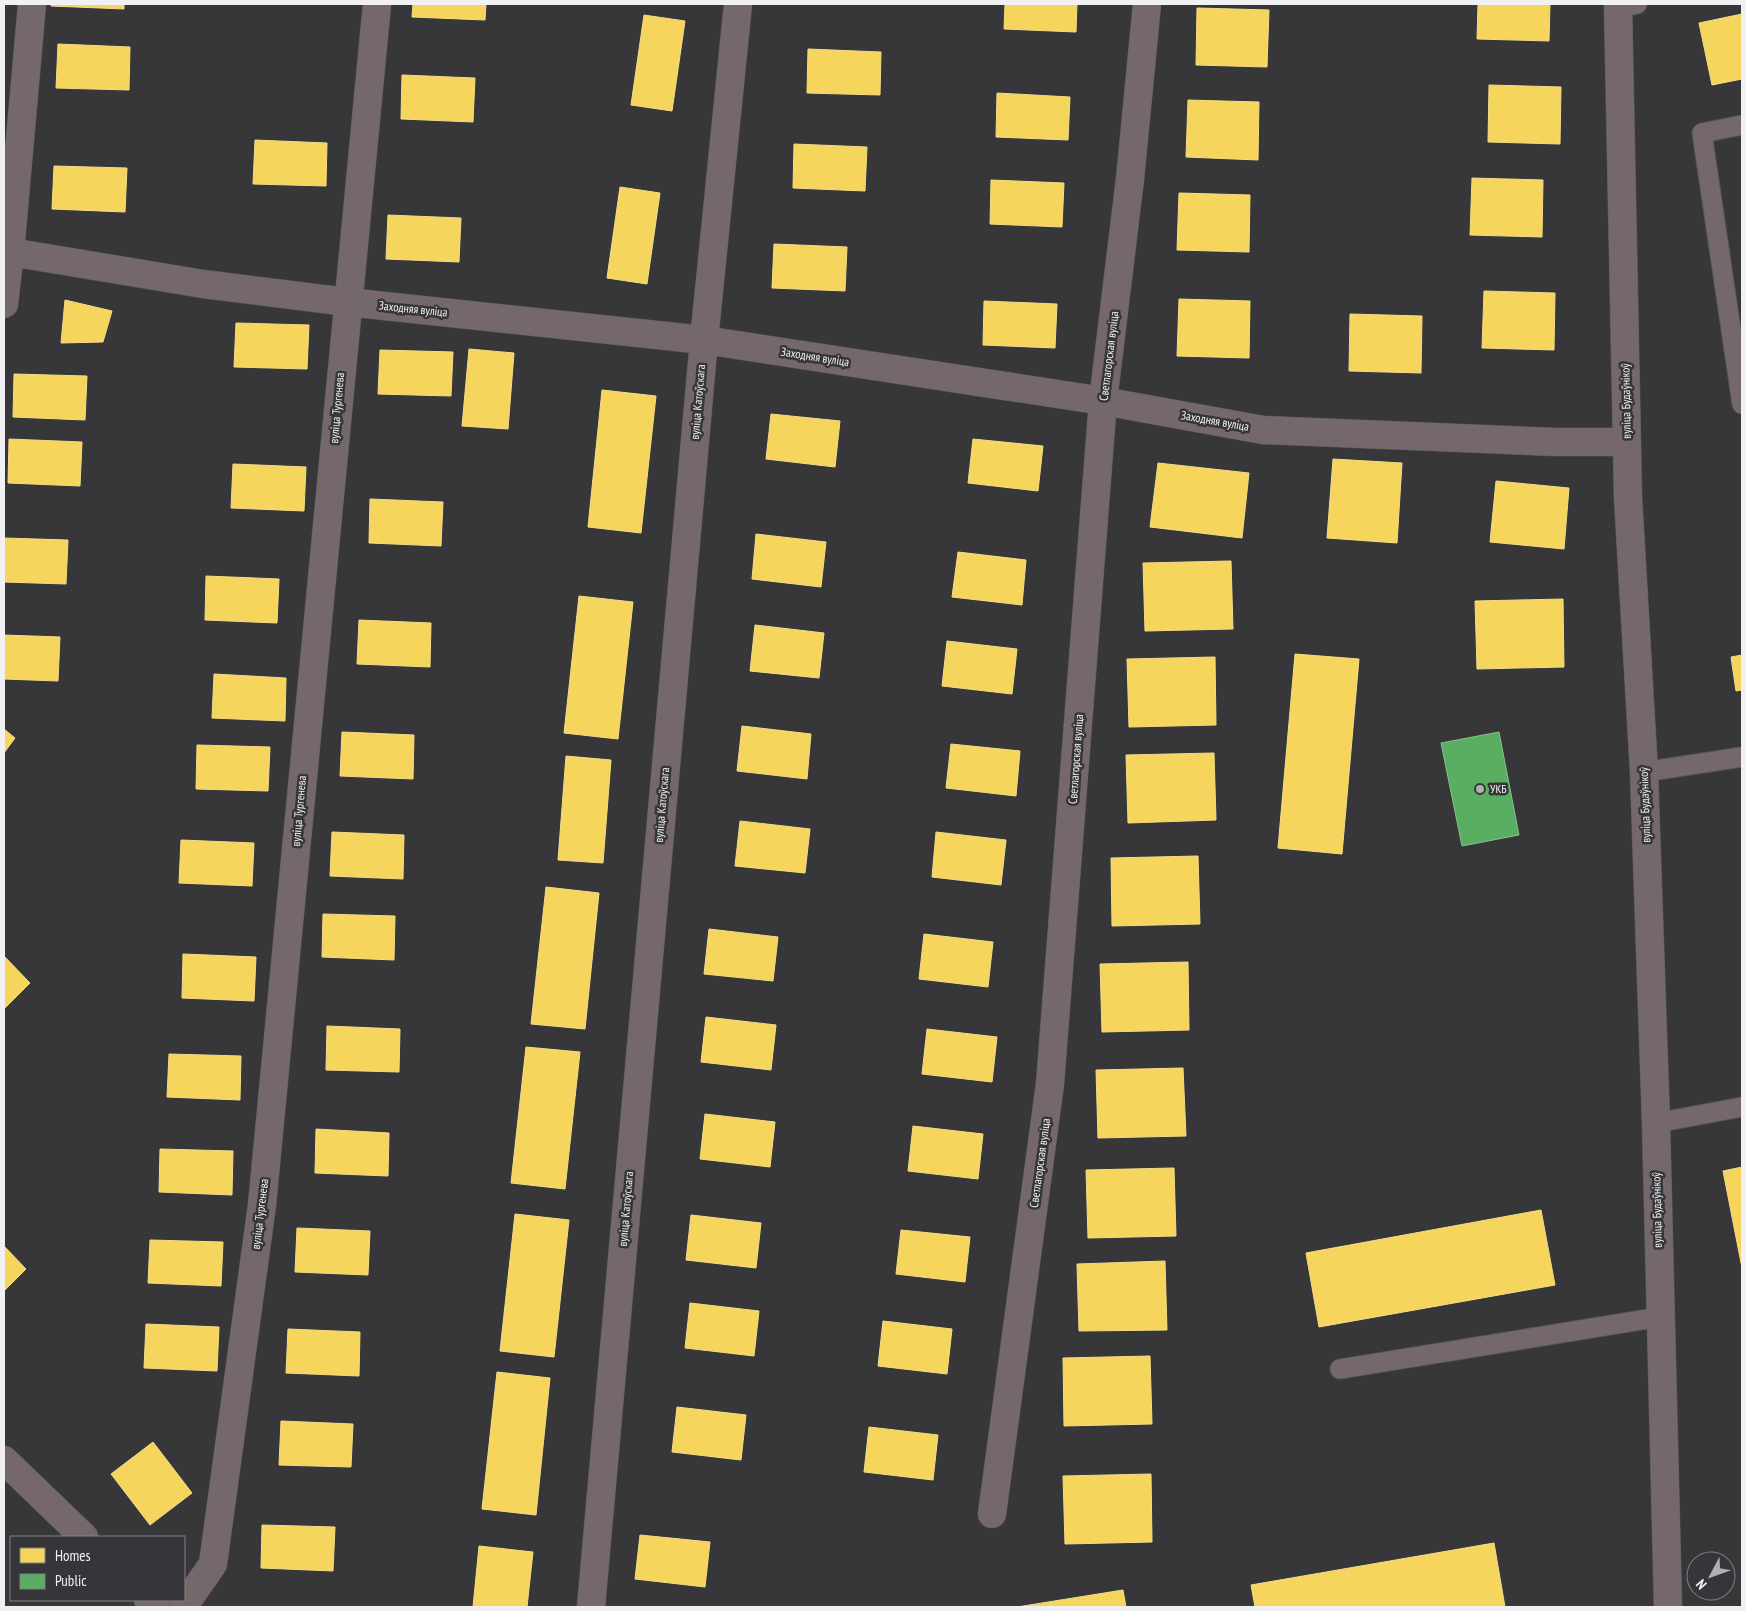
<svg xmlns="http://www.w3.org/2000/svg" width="1746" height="1611" font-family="'PT Sans Narrow',sans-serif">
<rect width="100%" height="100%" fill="#373739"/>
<path fill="#f6d55c" stroke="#f4dd89" d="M 51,4 L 124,4 L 124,9 L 51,6 Z
M 413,4 L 486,4 L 485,20 L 412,17 Z
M 1005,4 L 1077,4 L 1076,32 L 1004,29 Z
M 1478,4 L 1550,4 L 1549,41 L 1477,39 Z
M 1197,8 L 1269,10 L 1267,67 L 1196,65 Z
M 1742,14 L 1742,79 L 1712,85 L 1699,23 Z
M 644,15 L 685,21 L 672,111 L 631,105 Z
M 58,44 L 130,47 L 129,90 L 56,88 Z
M 808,49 L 881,52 L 880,95 L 807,93 Z
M 402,75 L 475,78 L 473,122 L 401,119 Z
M 1489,85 L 1561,87 L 1560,144 L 1488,142 Z
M 997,93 L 1070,97 L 1068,140 L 996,137 Z
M 1188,100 L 1259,102 L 1258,160 L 1186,157 Z
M 255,140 L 327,143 L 326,186 L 253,184 Z
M 794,144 L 867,147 L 865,191 L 793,188 Z
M 54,166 L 127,168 L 125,212 L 52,209 Z
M 1472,178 L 1543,180 L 1542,237 L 1470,235 Z
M 991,180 L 1064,183 L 1062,227 L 990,224 Z
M 620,187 L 660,193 L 647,284 L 607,278 Z
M 1179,193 L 1250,195 L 1249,252 L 1177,250 Z
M 388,215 L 461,218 L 459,262 L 386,259 Z
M 774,244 L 847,247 L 845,291 L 772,288 Z
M 1484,291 L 1555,293 L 1554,350 L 1482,348 Z
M 1179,299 L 1250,301 L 1249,358 L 1177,356 Z
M 65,300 L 112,311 L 103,342 L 61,343 Z
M 984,301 L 1057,304 L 1055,348 L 983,345 Z
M 1350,314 L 1422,316 L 1421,373 L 1349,371 Z
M 236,323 L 309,325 L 307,369 L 234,367 Z
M 469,349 L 514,353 L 508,429 L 462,426 Z
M 380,350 L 453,352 L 451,396 L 378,394 Z
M 14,374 L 87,376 L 85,420 L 13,417 Z
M 602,390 L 656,396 L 641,533 L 588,527 Z
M 771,414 L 840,421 L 835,467 L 766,459 Z
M 9,439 L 82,442 L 80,486 L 8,483 Z
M 973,439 L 1043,446 L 1038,491 L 968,483 Z
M 1333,459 L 1402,463 L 1397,543 L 1327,538 Z
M 1158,463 L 1249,473 L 1242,538 L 1150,527 Z
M 233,464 L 306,467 L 304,511 L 231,508 Z
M 1496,481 L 1569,488 L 1564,549 L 1490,542 Z
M 370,499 L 443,502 L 441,546 L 369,543 Z
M 756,534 L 826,542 L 821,587 L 752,579 Z
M 4,538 L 68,540 L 66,584 L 4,582 Z
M 958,552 L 1026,560 L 1022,605 L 952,597 Z
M 1231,561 L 1233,629 L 1145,631 L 1143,563 Z
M 206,576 L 279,579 L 277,623 L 205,620 Z
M 579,596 L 633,602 L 618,739 L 564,733 Z
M 1563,599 L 1564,667 L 1477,669 L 1475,601 Z
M 359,620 L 431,623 L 430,667 L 357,664 Z
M 755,625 L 824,633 L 819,678 L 750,671 Z
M 4,635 L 60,637 L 58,681 L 4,679 Z
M 947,641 L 1017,649 L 1012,694 L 942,686 Z
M 1295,654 L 1359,659 L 1342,854 L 1278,848 Z
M 1742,655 L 1742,690 L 1736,691 L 1731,657 Z
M 1215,657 L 1216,725 L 1129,727 L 1127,659 Z
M 214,674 L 286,678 L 285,721 L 212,718 Z
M 742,726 L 811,734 L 807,779 L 737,771 Z
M 4,729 L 15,738 L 4,753 Z
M 342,732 L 414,735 L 413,779 L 340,776 Z
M 951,744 L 1020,751 L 1016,796 L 946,788 Z
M 197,745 L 270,747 L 268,791 L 196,789 Z
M 1214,753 L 1216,820 L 1128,823 L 1126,755 Z
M 566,756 L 611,760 L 603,863 L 558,860 Z
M 740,821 L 810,829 L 805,873 L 735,866 Z
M 332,832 L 404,835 L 403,879 L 330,876 Z
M 936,832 L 1006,840 L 1001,885 L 932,877 Z
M 181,840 L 254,843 L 252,886 L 179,883 Z
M 1198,856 L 1200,924 L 1112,926 L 1111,858 Z
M 546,887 L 599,893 L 585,1029 L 531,1024 Z
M 323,914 L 395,916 L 394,960 L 322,957 Z
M 709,929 L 778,937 L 773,981 L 704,974 Z
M 924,934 L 993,942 L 988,987 L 919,979 Z
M 183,954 L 256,957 L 254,1001 L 182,998 Z
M 4,956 L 30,983 L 4,1009 Z
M 1188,962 L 1189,1030 L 1102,1032 L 1100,964 Z
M 706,1017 L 776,1025 L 771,1070 L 701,1062 Z
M 327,1026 L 400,1029 L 399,1072 L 326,1070 Z
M 927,1029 L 997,1037 L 992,1082 L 922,1074 Z
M 526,1047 L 580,1052 L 565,1189 L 511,1183 Z
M 169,1054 L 241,1056 L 240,1100 L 167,1097 Z
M 1183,1068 L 1186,1136 L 1098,1138 L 1096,1070 Z
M 705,1114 L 775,1122 L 770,1167 L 700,1159 Z
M 913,1126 L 983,1134 L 978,1179 L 908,1171 Z
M 316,1129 L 389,1133 L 388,1176 L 315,1173 Z
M 160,1149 L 233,1151 L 232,1195 L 159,1192 Z
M 1742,1167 L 1742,1268 L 1723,1171 Z
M 1174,1168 L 1176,1236 L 1088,1238 L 1086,1170 Z
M 1541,1210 L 1555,1285 L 1319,1327 L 1306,1253 Z
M 515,1214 L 569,1220 L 554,1357 L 500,1351 Z
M 691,1215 L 761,1223 L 756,1268 L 686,1260 Z
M 297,1228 L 370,1231 L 368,1275 L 295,1272 Z
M 901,1230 L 970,1237 L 965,1282 L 896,1274 Z
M 150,1240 L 223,1242 L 221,1286 L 148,1283 Z
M 4,1246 L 26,1269 L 4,1291 Z
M 1165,1261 L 1167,1330 L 1079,1331 L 1077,1264 Z
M 690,1303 L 759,1311 L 754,1356 L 685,1348 Z
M 883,1321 L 952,1329 L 947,1374 L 878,1366 Z
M 146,1324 L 219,1327 L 217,1371 L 144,1368 Z
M 288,1329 L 360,1332 L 359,1376 L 286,1373 Z
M 1150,1356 L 1152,1424 L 1064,1426 L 1063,1358 Z
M 497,1372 L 550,1378 L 536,1515 L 482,1509 Z
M 677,1407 L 746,1415 L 741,1460 L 672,1452 Z
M 281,1421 L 353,1424 L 351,1467 L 279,1465 Z
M 869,1427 L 938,1435 L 933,1480 L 864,1472 Z
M 153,1442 L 192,1493 L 150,1525 L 111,1474 Z
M 1151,1474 L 1152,1542 L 1065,1544 L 1063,1476 Z
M 262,1525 L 335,1527 L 333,1571 L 261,1568 Z
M 640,1535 L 710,1542 L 705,1587 L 635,1579 Z
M 1494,1543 L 1505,1607 L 1255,1607 L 1251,1585 Z
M 479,1546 L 533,1552 L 527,1607 L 473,1607 Z
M 1123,1590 L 1126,1607 L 1017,1607 Z"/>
<path fill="#5aae61" stroke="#87c28d" d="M 1499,732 L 1519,835 L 1462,846 L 1441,743 Z"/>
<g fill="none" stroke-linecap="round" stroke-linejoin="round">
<g stroke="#555557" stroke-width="21">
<path id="service" d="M 1618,8 L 1637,4
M 1742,125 L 1702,133 L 1742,404
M 1644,772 L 1742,757
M 1656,1123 L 1742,1107
M 1340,1369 L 1660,1317"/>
</g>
<g stroke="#555557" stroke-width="29">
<path id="minor" d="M 1618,4 L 1628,497 L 1644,772 L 1656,1123 L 1668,1607
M 4,251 L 203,284 L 347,302 L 704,340 L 1103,401 L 1263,430 L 1555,442 L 1627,442
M 4,304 L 10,252 L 32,4
M 992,1514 L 1050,1084 L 1103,401 L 1130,179 L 1147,4
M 183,1607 L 213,1564 L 262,1205 L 377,4
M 591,1607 L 704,340 L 738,4"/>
</g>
<g stroke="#555557" stroke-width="29">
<path id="tertiary" d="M 4,1460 L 84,1537
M 148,1600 L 156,1607"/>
</g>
<use href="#service" stroke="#74686b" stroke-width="19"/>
<use href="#minor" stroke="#74686b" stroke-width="28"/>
<use href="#tertiary" stroke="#74686b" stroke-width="28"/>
</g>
<circle fill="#b0b0b2" stroke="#36363a" stroke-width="2" cx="1480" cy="789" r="5"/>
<g text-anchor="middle" stroke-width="5" stroke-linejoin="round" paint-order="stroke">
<g font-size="12" fill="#f1f1f3" stroke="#36363a">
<text transform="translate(413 309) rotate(6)" y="4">Заходняя вуліца</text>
<text transform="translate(1109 356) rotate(-83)" y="4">Светлагорская вуліца</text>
<text transform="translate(815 357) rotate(9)" y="4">Заходняя вуліца</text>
<text transform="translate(1626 401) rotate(-91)" y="4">вуліца Будаўнікоў</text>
<text transform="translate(698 402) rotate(-85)" y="4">вуліца Катоўскага</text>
<text transform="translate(337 408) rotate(-85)" y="4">вуліца Тургенева</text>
<text transform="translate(1215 421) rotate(10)" y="4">Заходняя вуліца</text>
<text transform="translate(1076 759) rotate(-86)" y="4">Светлагорская вуліца</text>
<text transform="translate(662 805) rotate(-85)" y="4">вуліца Катоўскага</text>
<text transform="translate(1645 805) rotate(-92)" y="4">вуліца Будаўнікоў</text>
<text transform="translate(299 811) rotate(-85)" y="4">вуліца Тургенева</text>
<text transform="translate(1040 1163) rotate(-82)" y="4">Светлагорская вуліца</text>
<text transform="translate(626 1209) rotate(-85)" y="4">вуліца Катоўскага</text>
<text transform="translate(1657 1210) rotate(-91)" y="4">вуліца Будаўнікоў</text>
<text transform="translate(260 1214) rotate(-83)" y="4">вуліца Тургенева</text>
</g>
<g font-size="12" fill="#f1f1f3" stroke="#36363a" text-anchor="start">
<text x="1490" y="793">УКБ</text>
</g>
</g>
<rect width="1746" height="1611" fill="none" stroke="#f1f1f3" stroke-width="10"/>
<rect x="10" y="1536" width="175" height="65" fill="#36363a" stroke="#818184"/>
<rect x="20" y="1548" width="25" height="15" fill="#f6d55c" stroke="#818184"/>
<text x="55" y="1561" font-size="15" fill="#f1f1f3">Homes</text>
<rect x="20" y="1574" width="25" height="15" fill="#5aae61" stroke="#818184"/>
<text x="55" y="1586" font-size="15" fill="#f1f1f3">Public</text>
<g transform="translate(1711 1576) rotate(229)"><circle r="24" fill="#36363a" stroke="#818184"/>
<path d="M0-4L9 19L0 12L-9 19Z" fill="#b0b0b2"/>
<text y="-8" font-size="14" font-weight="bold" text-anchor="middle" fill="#f1f1f3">N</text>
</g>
</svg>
